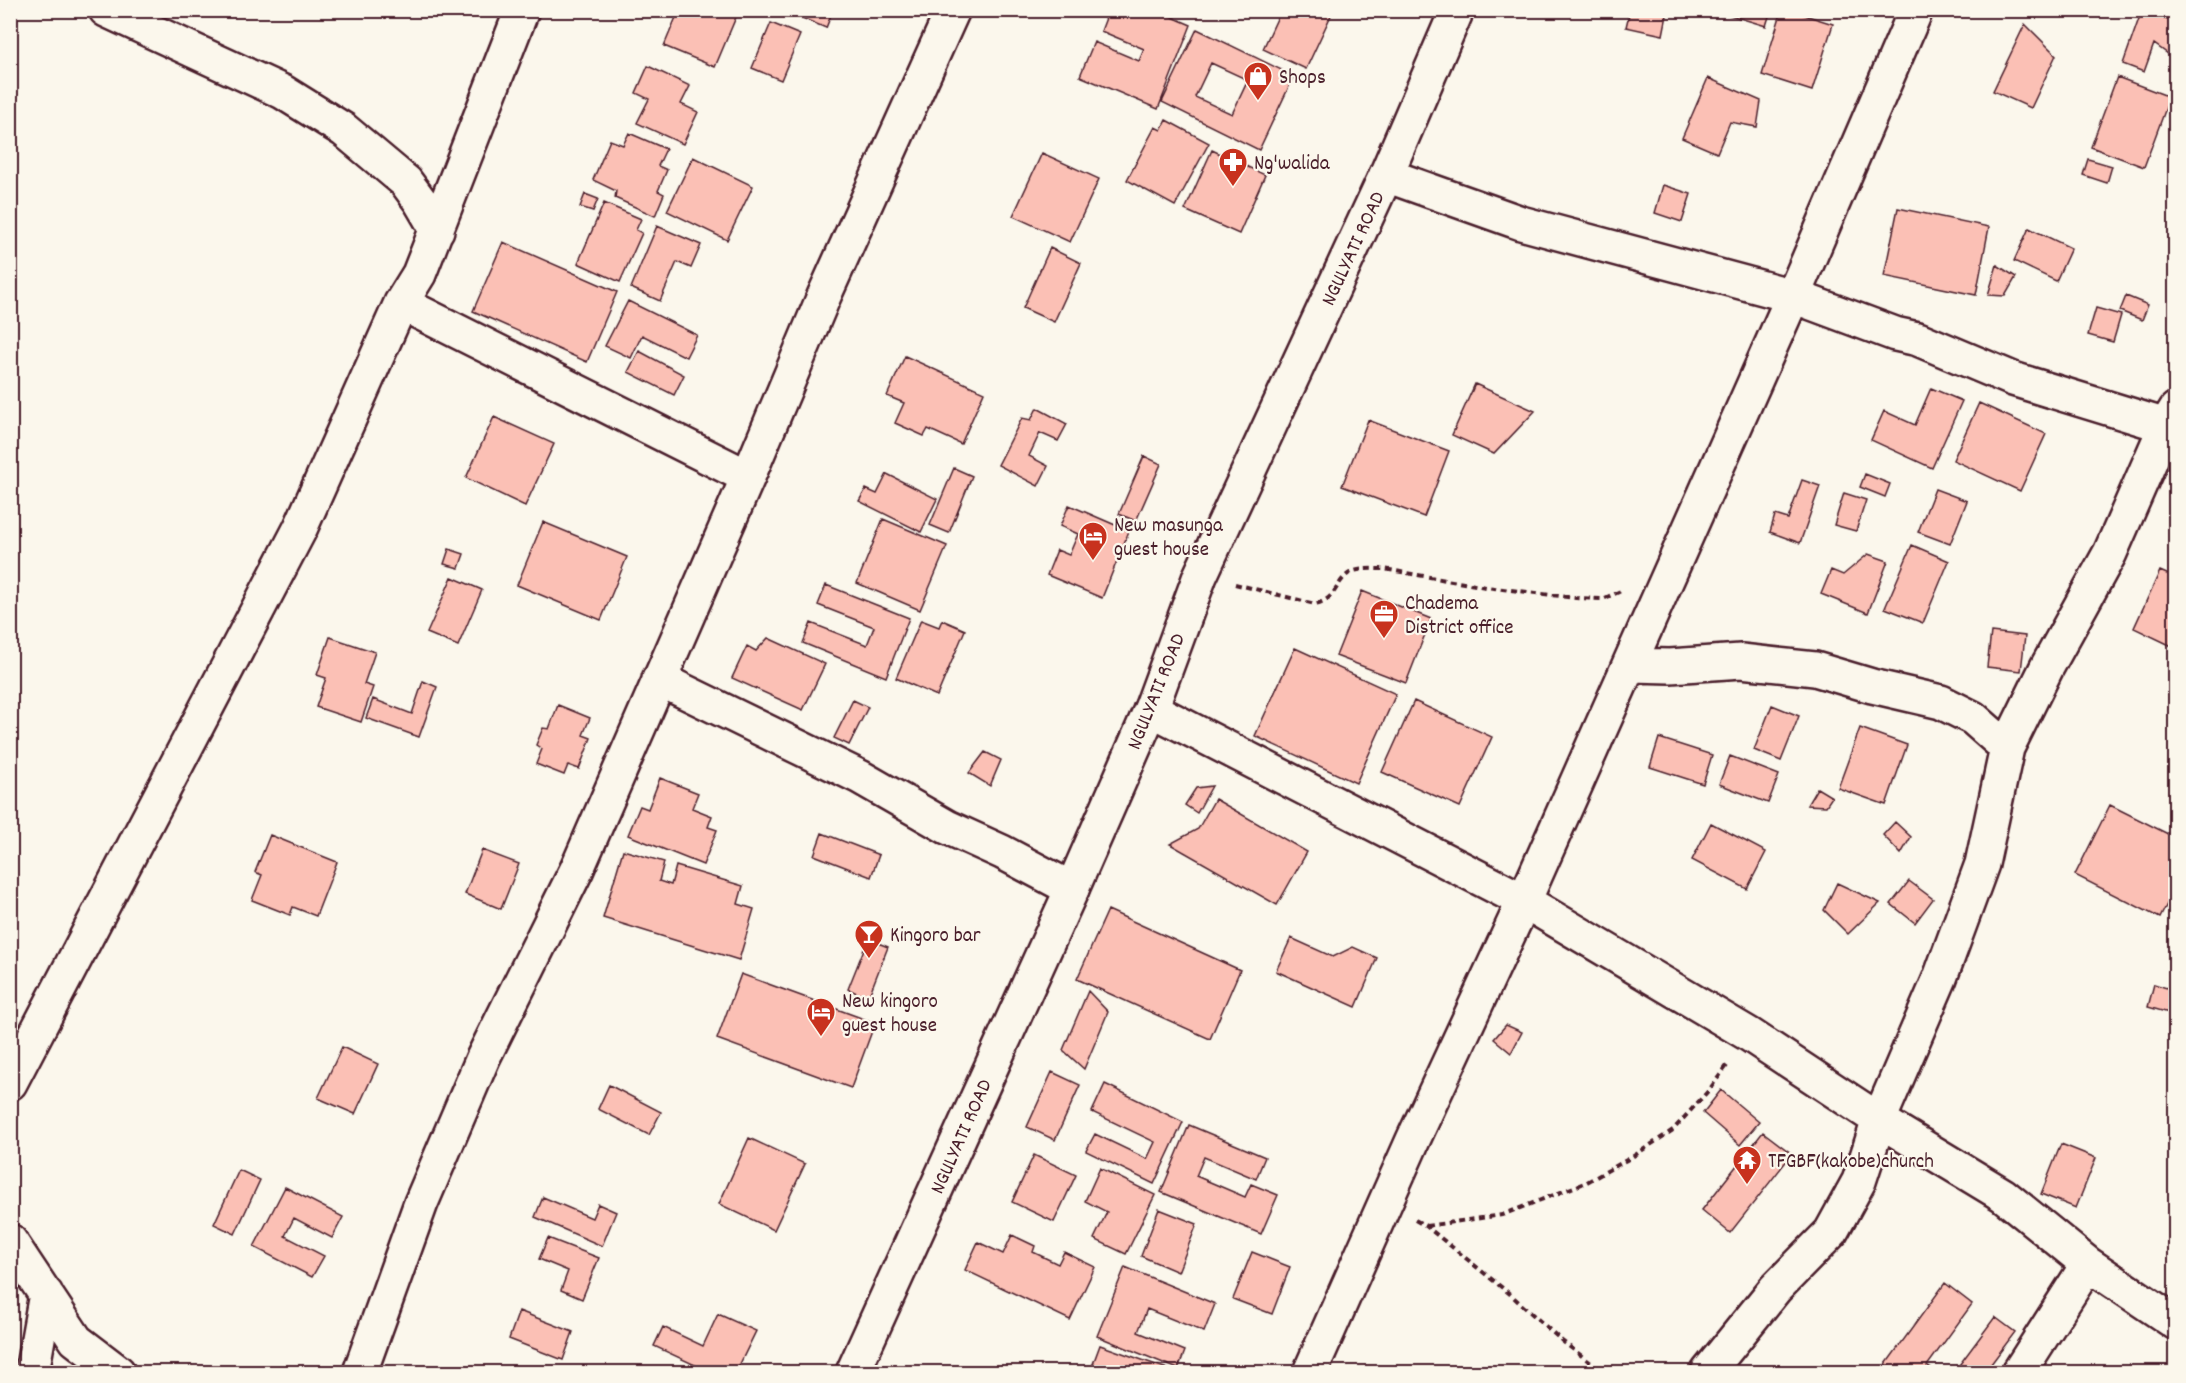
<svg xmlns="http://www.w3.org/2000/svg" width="2186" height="1383" font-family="Dekko,sans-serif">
<rect width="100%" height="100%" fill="#fbf7ec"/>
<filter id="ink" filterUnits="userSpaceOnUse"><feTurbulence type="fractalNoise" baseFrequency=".0167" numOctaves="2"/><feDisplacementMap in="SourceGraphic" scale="12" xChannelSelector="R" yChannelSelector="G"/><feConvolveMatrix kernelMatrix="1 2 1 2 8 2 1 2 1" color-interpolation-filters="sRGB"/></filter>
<g filter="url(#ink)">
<path fill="#fbc0b5" stroke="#4a1f2b" stroke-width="1.5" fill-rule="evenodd" d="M 679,10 L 739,10 L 715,67 L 664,46 Z
M 783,10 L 833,10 L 826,28 Z
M 1109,10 L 1156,10 L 1191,25 L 1158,109 L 1080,76 L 1094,42 L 1139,61 L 1144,49 L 1101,31 Z
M 1281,10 L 1333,11 L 1306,69 L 1263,49 Z
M 1630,10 L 1668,10 L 1663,35 L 1626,27 Z
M 1723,10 L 1771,10 L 1766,26 L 1723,13 Z
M 1782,10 L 1789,10 L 1833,24 L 1812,91 L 1762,75 Z
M 2142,10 L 2176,22 L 2176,44 L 2171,56 L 2154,44 L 2144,72 L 2123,64 Z
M 771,23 L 800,35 L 781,80 L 752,68 Z
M 2025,24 L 2056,55 L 2031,108 L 1993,91 Z
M 1197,29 L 1294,76 L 1259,150 L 1162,102 ZM 1211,63 L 1248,80 L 1232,114 L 1195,97 Z
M 648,66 L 690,86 L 681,104 L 698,112 L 683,144 L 637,123 L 649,99 L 636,93 Z
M 2117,77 L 2170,97 L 2144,167 L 2091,147 Z
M 1708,78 L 1761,101 L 1757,127 L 1730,122 L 1717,153 L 1682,138 Z
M 1166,120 L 1209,143 L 1175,206 L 1127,180 L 1155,127 L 1161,130 Z
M 629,133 L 666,149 L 658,166 L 667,170 L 658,191 L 664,194 L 655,216 L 615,198 L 616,191 L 593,180 L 610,140 L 623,145 Z
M 1212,150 L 1265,175 L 1239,234 L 1185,210 Z
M 1042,153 L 1099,179 L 1070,242 L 1013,216 Z
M 693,157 L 753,186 L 727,240 L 667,211 Z
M 2088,159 L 2112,166 L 2107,183 L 2083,175 Z
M 1663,185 L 1691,194 L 1682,222 L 1655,213 Z
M 585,194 L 598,199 L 593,211 L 580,207 Z
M 604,203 L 641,219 L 636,230 L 642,233 L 620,282 L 578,263 Z
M 1898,208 L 1989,227 L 1976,295 L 1884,276 Z
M 657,226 L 701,245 L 691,268 L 677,262 L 660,301 L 631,288 Z
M 2029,228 L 2071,248 L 2056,281 L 2014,261 Z
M 503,242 L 617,292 L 587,362 L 473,311 Z
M 1050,248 L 1081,263 L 1054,322 L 1023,308 Z
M 1997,265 L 2016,277 L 2005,296 L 1988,295 Z
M 2126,296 L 2148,305 L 2142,320 L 2120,311 Z
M 628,301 L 697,335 L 686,357 L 642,335 L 631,358 L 605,346 Z
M 2096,308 L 2121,315 L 2113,342 L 2088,335 Z
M 639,351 L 684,375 L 674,395 L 628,372 Z
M 905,356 L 984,392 L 961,444 L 928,429 L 924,436 L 895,423 L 904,403 L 887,396 Z
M 1475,384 L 1535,411 L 1494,454 L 1452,435 Z
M 1931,388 L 1962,401 L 1932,468 L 1871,440 L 1884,411 L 1915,425 Z
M 1979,403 L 2046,434 L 2020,491 L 1953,460 Z
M 1037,408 L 1067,424 L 1058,441 L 1040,433 L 1029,456 L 1048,466 L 1038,486 L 998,465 L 1022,418 L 1031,420 Z
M 494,417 L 554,444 L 525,506 L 466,478 Z
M 1368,420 L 1449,451 L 1424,517 L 1342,486 Z
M 1144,456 L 1161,464 L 1136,521 L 1119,514 Z
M 954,468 L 972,476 L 949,533 L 930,525 Z
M 887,474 L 937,499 L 921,532 L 859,501 L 866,489 L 877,494 Z
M 1865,474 L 1890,484 L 1885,497 L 1860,487 Z
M 1802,480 L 1820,486 L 1800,543 L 1770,532 L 1775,515 L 1788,519 Z
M 1935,489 L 1967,501 L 1950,544 L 1918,532 Z
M 1844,493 L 1866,500 L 1856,531 L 1834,525 Z
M 1069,505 L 1129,531 L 1102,598 L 1047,575 L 1057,550 L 1069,555 L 1078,534 L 1060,526 Z
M 883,519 L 947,546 L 920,610 L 857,583 Z
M 543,522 L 627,557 L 601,620 L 517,585 Z
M 1912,545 L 1949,561 L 1923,623 L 1885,608 Z
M 449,549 L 464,554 L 459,568 L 444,564 Z
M 1868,554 L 1888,561 L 1868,613 L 1821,594 L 1831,570 L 1843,575 Z
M 2160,571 L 2176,578 L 2176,611 L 2173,617 L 2176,618 L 2174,647 L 2134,628 Z
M 452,577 L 482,590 L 458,646 L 427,633 Z
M 826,585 L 909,618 L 886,677 L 803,643 L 811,623 L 867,645 L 874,627 L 818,605 Z
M 1362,591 L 1431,619 L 1406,683 L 1336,656 Z
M 921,620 L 939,627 L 942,620 L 965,630 L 937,696 L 896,678 Z
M 1991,632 L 2025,636 L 2021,671 L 1987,667 Z
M 330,637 L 375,652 L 364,684 L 373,687 L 361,722 L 316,707 L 326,678 L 317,675 Z
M 768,638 L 825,664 L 803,710 L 732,678 L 747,646 L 756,651 Z
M 1295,648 L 1396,694 L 1356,783 L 1255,736 Z
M 423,681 L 437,687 L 419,737 L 366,718 L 373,699 L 412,714 Z
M 853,700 L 868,707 L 849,745 L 834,738 Z
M 1414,701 L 1492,737 L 1460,807 L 1382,772 Z
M 558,705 L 590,718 L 583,735 L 591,738 L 579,769 L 568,765 L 564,775 L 536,764 L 542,749 L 536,745 L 543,728 L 549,729 Z
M 1772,705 L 1799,716 L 1781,761 L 1754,750 Z
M 1860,728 L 1907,745 L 1886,805 L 1838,788 Z
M 1659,738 L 1712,755 L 1703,784 L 1650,767 Z
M 985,752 L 1001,760 L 990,786 L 969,773 Z
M 1730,756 L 1779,775 L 1768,803 L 1719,784 Z
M 660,778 L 698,793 L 692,808 L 712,816 L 708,827 L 717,830 L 703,865 L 628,835 L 640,806 L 648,809 Z
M 1212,786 L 1197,813 L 1185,805 L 1196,788 Z
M 1817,788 L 1832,797 L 1826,806 L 1807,805 Z
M 1215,799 L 1307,852 L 1277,905 L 1170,844 L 1198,829 Z
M 2110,805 L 2176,838 L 2176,886 L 2160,918 L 2075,875 Z
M 1895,822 L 1911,837 L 1901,854 L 1883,835 Z
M 1711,823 L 1766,852 L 1747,889 L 1692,860 Z
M 822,833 L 879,855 L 871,877 L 814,855 Z
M 270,835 L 337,862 L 316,916 L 293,907 L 290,915 L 252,900 L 262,875 L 255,872 Z
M 482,850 L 519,864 L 501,909 L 465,894 Z
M 623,850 L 664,862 L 659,881 L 671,885 L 676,866 L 743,886 L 738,904 L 754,909 L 739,960 L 603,918 Z
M 1909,881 L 1933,899 L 1915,923 L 1891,904 Z
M 1837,883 L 1880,903 L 1848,934 L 1824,910 Z
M 1108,910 L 1240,970 L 1210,1039 L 1077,979 Z
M 1291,938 L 1333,957 L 1353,947 L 1377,958 L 1356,1007 L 1276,971 Z
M 868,939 L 888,947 L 868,998 L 848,989 Z
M 741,974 L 875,1023 L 851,1088 L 717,1039 Z
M 2154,984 L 2173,990 L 2176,987 L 2176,1015 L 2148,1007 Z
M 1088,991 L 1108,1012 L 1084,1069 L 1063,1050 Z
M 1506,1025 L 1522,1032 L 1511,1053 L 1494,1039 Z
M 342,1047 L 378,1064 L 355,1114 L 318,1098 Z
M 1052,1072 L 1080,1085 L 1055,1140 L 1027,1127 Z
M 1105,1084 L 1183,1122 L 1154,1184 L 1086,1151 L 1095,1134 L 1147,1159 L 1155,1142 L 1092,1112 Z
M 609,1085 L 661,1112 L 649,1135 L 598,1109 Z
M 1721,1090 L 1759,1122 L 1740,1145 L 1703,1113 Z
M 1189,1125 L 1265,1157 L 1256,1179 L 1204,1157 L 1196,1176 L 1245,1197 L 1251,1184 L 1278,1195 L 1261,1234 L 1161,1192 Z
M 1763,1132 L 1792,1154 L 1730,1233 L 1702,1210 Z
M 749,1138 L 805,1164 L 774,1230 L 719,1204 Z
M 2061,1144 L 2096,1158 L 2076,1208 L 2041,1194 Z
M 1034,1155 L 1076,1175 L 1054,1222 L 1012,1202 Z
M 1100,1168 L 1155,1195 L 1126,1254 L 1094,1239 L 1107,1212 L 1085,1201 Z
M 239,1170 L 260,1180 L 235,1234 L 214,1224 Z
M 285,1187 L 343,1217 L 332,1238 L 294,1218 L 285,1236 L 324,1256 L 312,1277 L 254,1247 Z
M 543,1197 L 592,1218 L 598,1204 L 616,1212 L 602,1246 L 535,1217 Z
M 1159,1209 L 1197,1224 L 1178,1272 L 1141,1256 Z
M 1012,1235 L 1035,1246 L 1033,1252 L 1058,1264 L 1064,1252 L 1095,1267 L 1070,1320 L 965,1270 L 978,1242 L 1003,1254 Z
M 548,1238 L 599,1258 L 582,1299 L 561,1290 L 568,1271 L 539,1259 Z
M 1252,1252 L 1290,1267 L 1272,1314 L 1233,1299 Z
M 1125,1267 L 1215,1304 L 1204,1332 L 1147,1309 L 1138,1332 L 1185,1351 L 1178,1369 L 1097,1336 Z
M 1945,1283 L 1972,1304 L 1927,1366 L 1936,1372 L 1898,1372 L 1886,1364 Z
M 519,1311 L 573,1332 L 563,1360 L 509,1339 Z
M 718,1314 L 756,1331 L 736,1372 L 710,1372 L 654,1346 L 663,1327 L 703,1346 Z
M 1995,1317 L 2015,1332 L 1985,1372 L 1954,1372 Z
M 1100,1345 L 1176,1372 L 1090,1372 Z"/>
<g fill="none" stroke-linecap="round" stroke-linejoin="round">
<g stroke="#4a1f2b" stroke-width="38">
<path id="minor" d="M 106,10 L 283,92 L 344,130 L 406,182 L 420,201 L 437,230
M 1916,10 L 1793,296 L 1524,901 L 1750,1035 L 1879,1120 L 2003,1195 L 2088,1264 L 2176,1323
M 1386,175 L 1521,223 L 1793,296 L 1895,334 L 1918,339 L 2013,379 L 2176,429
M 401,303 L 748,477
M 1631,665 L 1670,666 L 1741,661 L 1815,669 L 1872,686 L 1941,702 L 1973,718 L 2007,748
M 659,679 L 860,777 L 947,827 L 1002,852 L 1072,889
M 1151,709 L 1524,901 L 1413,1140 L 1310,1372
M 10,1083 L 300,529 L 401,303 L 419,274 L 522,10
M 10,1241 L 76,1340 L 118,1372
M 32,1372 L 46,1294
M 360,1372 L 421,1203 L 483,1058 L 577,869 L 748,477 L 824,296 L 953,10
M 1708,1372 L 1775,1289 L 1831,1232 L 1859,1181 L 1879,1120 L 1940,978 L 1982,864 L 2007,748 L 2047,667 L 2110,553 L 2166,425 L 2176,409
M 2019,1372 L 2088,1264"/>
</g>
<g stroke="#4a1f2b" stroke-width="38">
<path id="major" d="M 853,1372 L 1072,889 L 1151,709 L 1200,576 L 1386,175 L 1457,10"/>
</g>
<path stroke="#4a1f2b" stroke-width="4" stroke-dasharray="6 4.5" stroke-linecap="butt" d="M 1235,584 L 1315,604 C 1339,599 1335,578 1354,571 C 1364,568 1374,569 1384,569 L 1486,587 L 1576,598 L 1603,599 L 1623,590
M 1415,1220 L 1426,1226 L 1510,1294 L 1562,1341 L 1603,1372
M 1426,1226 L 1502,1215 L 1587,1182 L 1632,1157 L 1673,1130 L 1709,1090 L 1729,1063"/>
<use href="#minor" stroke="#fbf7ec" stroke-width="33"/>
<use href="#major" stroke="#fbf7ec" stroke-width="33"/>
</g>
</g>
<defs>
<g id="shop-pin" transform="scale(1.5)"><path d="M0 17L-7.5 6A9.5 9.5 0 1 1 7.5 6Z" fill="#c8321e" stroke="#fbf7ec"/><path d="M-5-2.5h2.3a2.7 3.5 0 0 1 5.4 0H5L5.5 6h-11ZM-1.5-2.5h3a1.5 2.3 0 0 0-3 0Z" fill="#fff"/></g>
<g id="pharmacy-pin" transform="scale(1.5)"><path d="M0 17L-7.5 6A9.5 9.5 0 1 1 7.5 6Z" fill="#c8321e" stroke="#fbf7ec"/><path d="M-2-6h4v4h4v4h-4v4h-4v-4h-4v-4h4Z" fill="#fff"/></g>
<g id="hotel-pin" transform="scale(1.5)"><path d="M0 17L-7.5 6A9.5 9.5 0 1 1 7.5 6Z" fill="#c8321e" stroke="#fbf7ec"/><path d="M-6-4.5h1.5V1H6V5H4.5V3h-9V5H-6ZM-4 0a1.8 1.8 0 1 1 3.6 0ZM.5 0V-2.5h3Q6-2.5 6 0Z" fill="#fff"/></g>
<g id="office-pin" transform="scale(1.5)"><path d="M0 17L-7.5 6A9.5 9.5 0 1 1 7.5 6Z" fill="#c8321e" stroke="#fbf7ec"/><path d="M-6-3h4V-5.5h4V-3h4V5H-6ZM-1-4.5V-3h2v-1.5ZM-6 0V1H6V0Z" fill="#fff"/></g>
<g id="bar-pin" transform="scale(1.5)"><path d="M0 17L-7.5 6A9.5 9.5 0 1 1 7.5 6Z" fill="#c8321e" stroke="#fbf7ec"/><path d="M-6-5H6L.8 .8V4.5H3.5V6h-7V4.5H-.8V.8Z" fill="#fff"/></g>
<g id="temple-pin" transform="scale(1.5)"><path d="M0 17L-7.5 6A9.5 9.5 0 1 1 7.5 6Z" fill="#c8321e" stroke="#fbf7ec"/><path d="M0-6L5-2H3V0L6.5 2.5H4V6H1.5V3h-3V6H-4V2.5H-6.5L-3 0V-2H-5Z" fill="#fff"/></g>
</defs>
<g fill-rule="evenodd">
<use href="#shop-pin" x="1258" y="76"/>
<use href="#pharmacy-pin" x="1233" y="162"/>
<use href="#hotel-pin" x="1093" y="536"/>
<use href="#office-pin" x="1384" y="614"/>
<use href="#bar-pin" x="869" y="934"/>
<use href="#hotel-pin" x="821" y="1012"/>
<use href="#temple-pin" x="1747" y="1160"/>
</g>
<g text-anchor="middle" stroke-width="4.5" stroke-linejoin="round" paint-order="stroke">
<g font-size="21" fill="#4a1f2b" stroke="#fbf7ec" text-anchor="start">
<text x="1279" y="83">Shops</text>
<text x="1254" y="169">Ng'walida</text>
<text x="1114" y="531">New masunga<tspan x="1114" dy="24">guest house</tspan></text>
<text x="1405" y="609">Chadema<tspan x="1405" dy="24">District office</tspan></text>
<text x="890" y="941">Kingoro bar</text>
<text x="842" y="1007">New kingoro<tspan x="842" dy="24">guest house</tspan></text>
<text x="1768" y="1167">TFGBF(kakobe)church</text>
</g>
<g font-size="21" fill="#4a1f2b" stroke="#fbf7ec">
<text transform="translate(1352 248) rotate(-65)" y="7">NGULYATI ROAD</text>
<text transform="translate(1155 691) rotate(-68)" y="7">NGULYATI ROAD</text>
<text transform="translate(960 1136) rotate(-66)" y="7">NGULYATI ROAD</text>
</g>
</g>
<rect width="2186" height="1383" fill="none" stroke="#fbf7ec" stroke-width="36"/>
<rect x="18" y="18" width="2150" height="1347" fill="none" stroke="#4a1f2b" stroke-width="2" filter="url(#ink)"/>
</svg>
